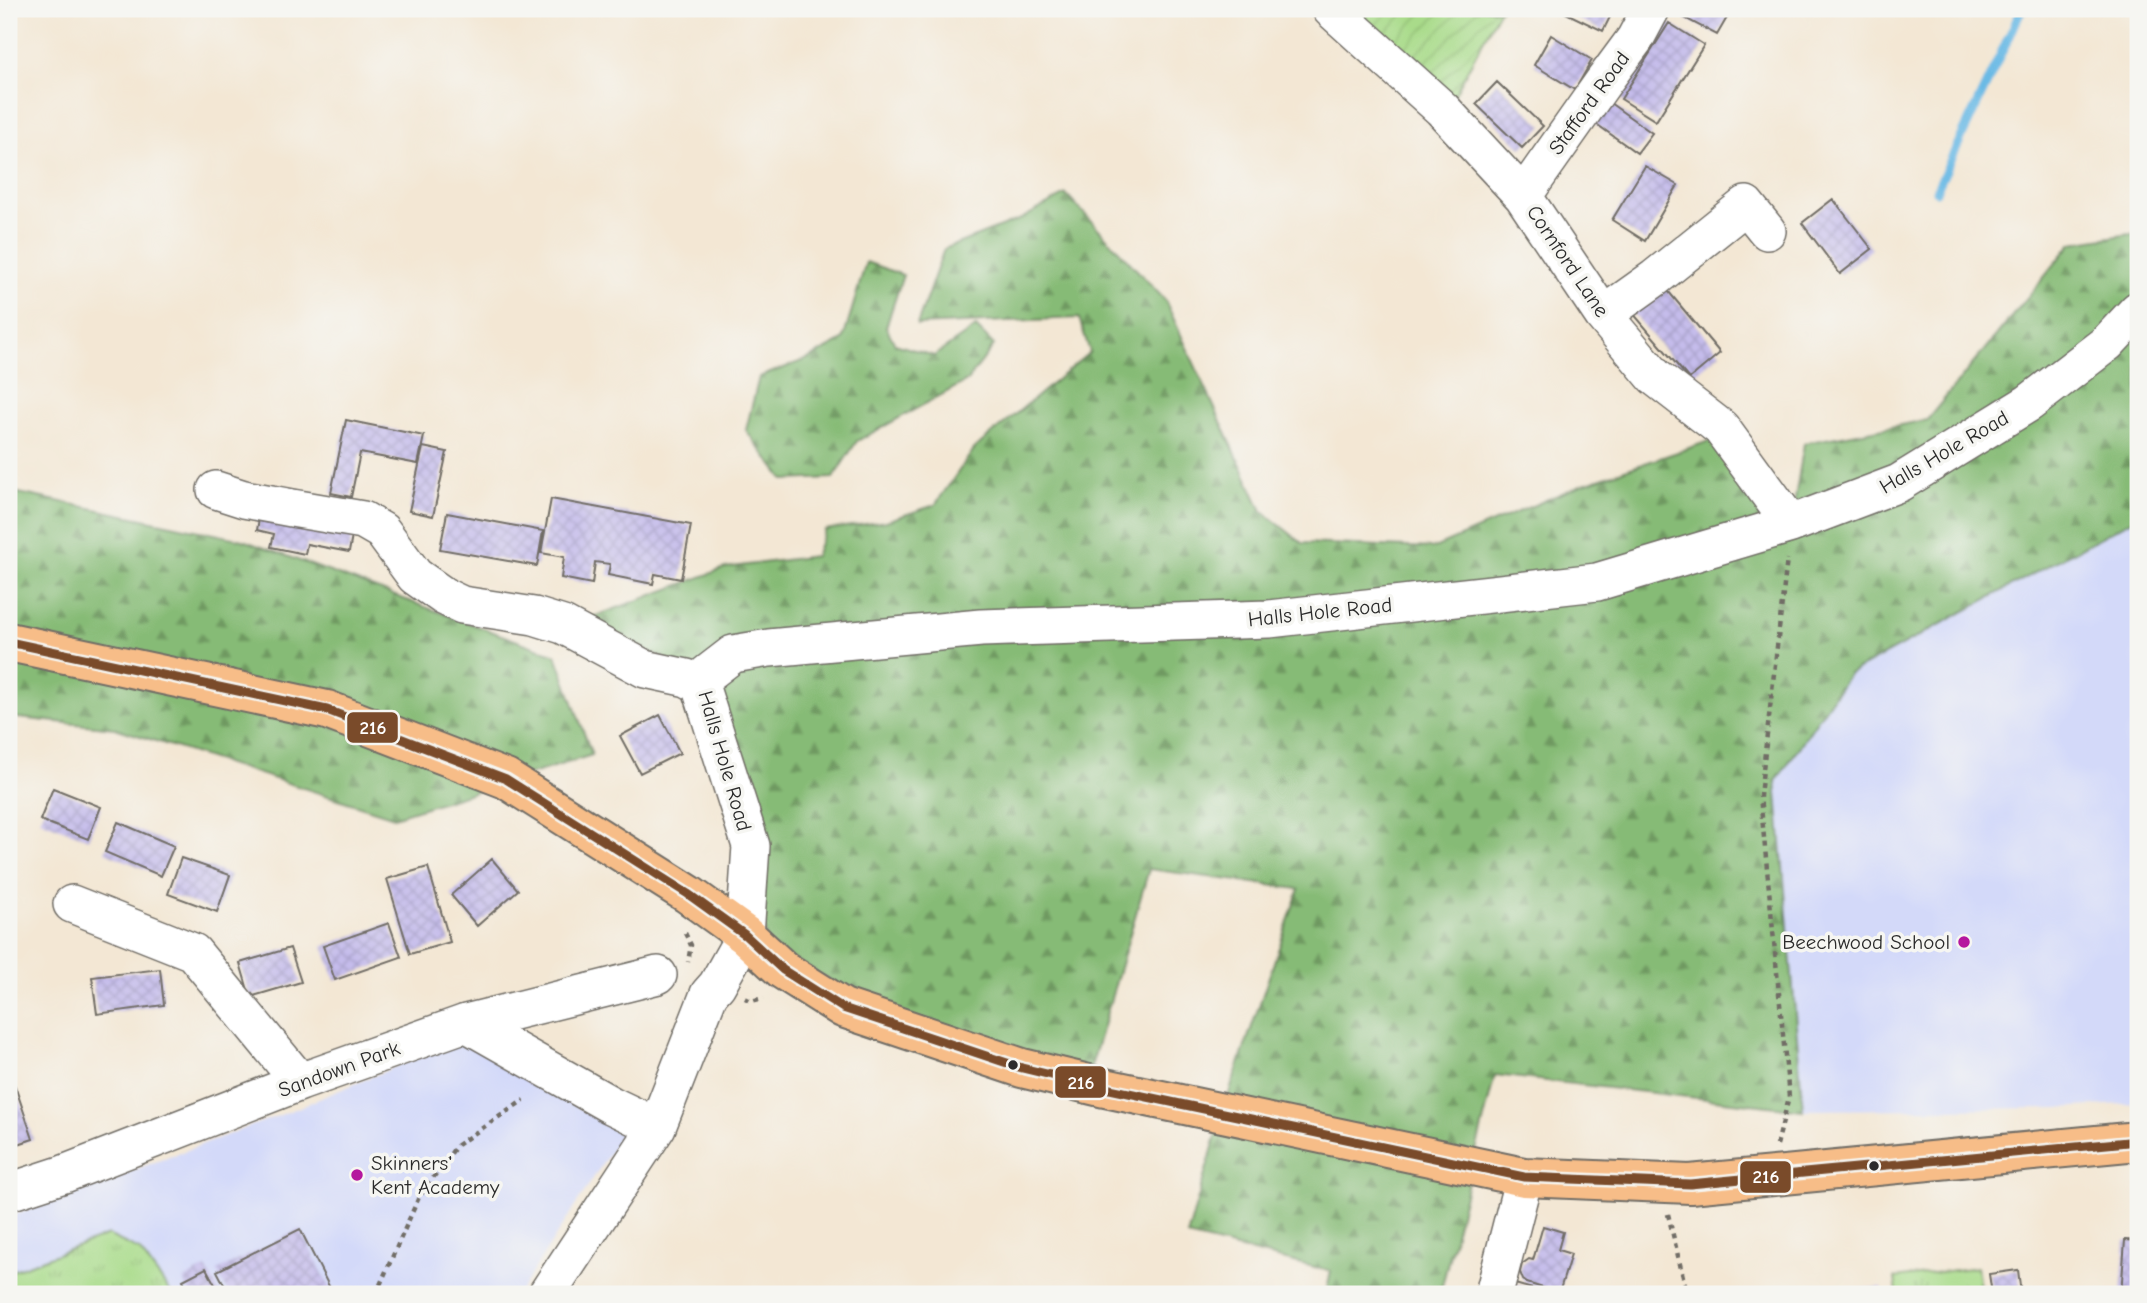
<svg xmlns="http://www.w3.org/2000/svg" width="2147" height="1303" font-family="'Comic Neue',sans-serif">
<defs>
<pattern id="grass-tufts" width="24" height="20" patternUnits="userSpaceOnUse" patternTransform="scale(1.75)"><rect width="24" height="20" fill="#a9db8a"/><path d="M3 7l-1-3M5 7V3M7 7l1-3M15 17l-1-3M17 17v-4M19 17l1-3" fill="none" stroke="#92bc77"/></pattern>
<pattern id="forest-firs" width="22" height="20" patternUnits="userSpaceOnUse" patternTransform="scale(1.75)"><rect width="22" height="20" fill="#86bb76"/><path d="M5 1l3.5 6h-7zM16 11l3.5 6h-7z" fill="#6e9861"/></pattern>
<pattern id="garden-furrows" width="10" height="10" patternUnits="userSpaceOnUse" patternTransform="scale(1.75)"><rect width="10" height="10" fill="#a9db8a"/><path d="M-1 1l2-2M0 10L10 0M9 11l2-2" fill="none" stroke="#92bc77"/></pattern>
<pattern id="building-cross-hatch" width="8" height="8" patternUnits="userSpaceOnUse" patternTransform="scale(1.75)"><rect width="8" height="8" fill="#c5bceb"/><path d="M0 0l8 8M0 8l8-8" fill="none" stroke="#a9a2ca"/></pattern>
</defs>
<rect width="100%" height="100%" fill="#f6f6f2"/>
<filter id="ink" filterUnits="userSpaceOnUse"><feTurbulence type="fractalNoise" baseFrequency=".0143" numOctaves="2"/><feDisplacementMap in="SourceGraphic" scale="14" xChannelSelector="R" yChannelSelector="G"/><feConvolveMatrix kernelMatrix="1 2 1 2 8 2 1 2 1" color-interpolation-filters="sRGB"/></filter>
<filter id="wash" filterUnits="userSpaceOnUse"><feTurbulence type="fractalNoise" baseFrequency=".00686" numOctaves="4" result="noise"/><feDisplacementMap in="SourceGraphic" scale="28" xChannelSelector="R" yChannelSelector="G"/><feGaussianBlur stdDeviation="1.57" result="paint"/><feColorMatrix in="noise" values="0 0 0 0 0 0 0 0 0 0 0 0 0 0 0 0 0 1.4 0 .05"/><feComposite in="paint" operator="in"/></filter>
<g filter="url(#wash)">
<rect width="100%" height="100%" fill="#f3e7d4"/>
<path fill="#d3d9f9" d="M 2138,517 L 2138,1103 L 2060,1108 L 1803,1110 L 1776,781 L 1849,674 Z
M 464,1038 L 622,1134 L 518,1294 L 9,1294 L 9,1217 L 283,1114 Z"/>
<path fill="url(#grass-tufts)" stroke="#6a835a" stroke-width="2" d="M 108,1235 L 139,1250 L 172,1294 L 37,1294 L 9,1286 L 9,1272 Z
M 1977,1267 L 1981,1294 L 1897,1294 L 1895,1278 Z"/>
<path fill="url(#forest-firs)" stroke="#587350" stroke-width="2" d="M 1066,194 L 1165,300 L 1262,511 L 1302,543 L 1434,548 L 1581,485 L 1727,435 L 1791,523 L 1804,443 L 1927,420 L 2072,243 L 2138,233 L 2138,517 L 1849,674 L 1776,781 L 1803,1110 L 1495,1075 L 1440,1294 L 1326,1294 L 1331,1271 L 1187,1236 L 1226,1102 L 1299,889 L 1149,869 L 1088,1077 L 907,1023 L 768,945 L 705,677 L 582,621 L 725,568 L 815,556 L 825,530 L 886,521 L 935,505 L 975,448 L 1090,352 L 1079,318 L 917,325 L 944,249 L 1021,219 Z
M 866,262 L 903,275 L 886,327 L 895,344 L 934,356 L 976,327 L 994,345 L 967,381 L 857,441 L 833,478 L 784,480 L 746,430 L 759,377 L 810,358 L 843,340 Z
M 9,491 L 243,540 L 556,655 L 592,755 L 394,817 L 115,728 L 9,717 Z"/>
<path fill="url(#garden-furrows)" stroke="#6a835a" stroke-width="2" d="M 1345,9 L 1500,9 L 1449,105 Z"/>
<g fill="none" stroke-linecap="round" stroke-linejoin="round">
<path stroke="#6abae5" stroke-width="9" d="M 1936,191 L 2022,9"/>
</g>
<g id="blocks">
<path fill="url(#building-cross-hatch)" d="M 1568,9 L 1614,9 L 1603,31 L 1566,13 Z
M 1678,9 L 1732,9 L 1717,35 L 1675,13 Z
M 1669,23 L 1704,45 L 1656,121 L 1621,99 Z
M 1551,35 L 1592,60 L 1575,90 L 1534,65 Z
M 1497,82 L 1543,126 L 1522,148 L 1476,104 Z
M 1610,103 L 1652,133 L 1637,153 L 1595,123 Z
M 1645,166 L 1678,185 L 1645,241 L 1612,220 Z
M 1833,199 L 1872,249 L 1840,274 L 1802,223 Z
M 1658,279 L 1720,353 L 1689,379 L 1626,305 Z
M 346,420 L 424,436 L 418,464 L 360,453 L 351,497 L 331,493 Z
M 423,447 L 447,452 L 433,516 L 409,511 Z
M 551,499 L 691,525 L 681,579 L 655,574 L 653,584 L 608,575 L 610,564 L 595,562 L 592,584 L 561,578 L 564,557 L 541,553 Z
M 261,508 L 354,526 L 349,552 L 307,544 L 305,554 L 271,547 L 274,534 L 257,530 Z
M 447,513 L 543,531 L 537,566 L 440,549 Z
M 660,715 L 680,753 L 640,773 L 620,736 Z
M 53,788 L 101,807 L 88,839 L 40,820 Z
M 118,822 L 174,846 L 161,876 L 105,852 Z
M 181,858 L 230,875 L 217,912 L 168,894 Z
M 492,859 L 518,890 L 477,926 L 451,895 Z
M 428,867 L 450,942 L 410,954 L 387,879 Z
M 389,923 L 401,957 L 335,980 L 323,946 Z
M 290,948 L 301,982 L 250,997 L 240,963 Z
M 160,969 L 164,1005 L 97,1014 L 92,977 Z
M 15,1086 L 33,1139 L 9,1147 L 9,1088 Z
M 1543,1226 L 1563,1232 L 1558,1250 L 1571,1254 L 1559,1293 L 1527,1283 L 1523,1280 L 1520,1272 L 1522,1264 L 1529,1259 L 1533,1260 Z
M 300,1229 L 333,1294 L 229,1294 L 217,1271 Z
M 2125,1240 L 2138,1241 L 2138,1294 L 2121,1294 Z
M 206,1268 L 220,1294 L 190,1294 L 183,1280 Z
M 2018,1270 L 2021,1294 L 1992,1294 L 1989,1274 Z
M 1515,1284 L 1536,1290 L 1534,1294 L 1512,1294 Z
M 1882,1287 L 1883,1294 L 1853,1294 L 1852,1290 Z"/>
</g>
</g>
<g filter="url(#ink)">
<use href="#blocks" fill-opacity="0" stroke="#716d66" stroke-width="2"/>
<g fill="none" stroke-linecap="round" stroke-linejoin="round">
<g stroke="#716d66" stroke-width="40">
<path id="minor" d="M 1331,9 L 1442,109 L 1523,196 L 1603,315 L 1655,377 L 1721,428 L 1791,524
M 1523,196 L 1604,81 L 1635,39 L 1651,9
M 1603,315 L 1655,278 L 1746,205 L 1767,231
M 216,490 L 244,499 L 292,508 L 363,520 L 382,531 L 415,576 L 445,597 L 462,605 L 534,616 L 563,625 L 645,669 L 687,678 L 700,685
M 72,904 L 193,952 L 300,1082
M 466,1023 L 658,975
M 9,1192 L 64,1174 L 300,1082 L 466,1023 L 611,1105 L 657,1127
M 547,1294 L 657,1127 L 709,994 L 717,985 L 745,935 L 751,846 L 700,685 L 707,674 L 733,654 L 769,648 L 981,628 L 1269,619 L 1597,582 L 1791,524 L 1899,483 L 2029,403 L 2107,343 L 2138,310
M 1494,1294 L 1524,1177"/>
</g>
<g stroke="#716d66" stroke-width="42">
<path id="major" d="M 9,642 L 327,710 L 506,779 L 688,894 L 745,935 L 783,970 L 843,1008 L 1022,1068 L 1105,1088 L 1524,1177 L 1690,1184 L 2138,1141"/>
</g>
<path stroke="#716d66" stroke-width="4.5" stroke-dasharray="5 5" stroke-linecap="butt" d="M 685,933 L 691,945 L 688,962
M 745,998 L 751,1001 L 764,998
M 1777,1145 L 1789,1097 L 1760,796 L 1787,559
M 1668,1214 L 1684,1281 L 1689,1294
M 9,1292 L 15,1294
M 376,1294 L 419,1197 L 457,1145 L 524,1100"/>
<use href="#minor" stroke="#fff" stroke-width="37"/>
<use href="#major" stroke="#f7bd88" stroke-width="38"/>
<g stroke="#f6f6f2" stroke-width="14">
<path id="bus-1" d="M 9,642 L 327,710 L 506,779 L 688,894 L 745,935 L 783,970 L 843,1008 L 1022,1068 L 1105,1088 L 1524,1177 L 1690,1184 L 2138,1141"/>
</g>
<use href="#bus-1" stroke="#7a4b2a" stroke-width="9"/>
</g>
</g>
<g fill="#b5179e" stroke="#f6f6f2" stroke-width="2.5">
<circle cx="1964" cy="942" r="7"/>
<circle cx="357" cy="1175" r="7"/>
</g>
<g fill="#2b2b2b" stroke="#f6f6f2" stroke-width="2.5">
<circle cx="1013" cy="1065" r="6"/>
<circle cx="1874" cy="1166" r="6"/>
</g>
<g text-anchor="middle" stroke-width="7" stroke-linejoin="round" paint-order="stroke">
<g font-size="21" fill="#2b2b2b" stroke="#f6f6f2">
<text transform="translate(1589 103) rotate(-54)" y="7">Stafford Road</text>
<text transform="translate(1568 261) rotate(56)" y="7">Cornford Lane</text>
<text transform="translate(1944 452) rotate(-30)" y="7">Halls Hole Road</text>
<text transform="translate(1320 612) rotate(-6)" y="7">Halls Hole Road</text>
<text transform="translate(725 761) rotate(74)" y="7">Halls Hole Road</text>
<text transform="translate(339 1069) rotate(-20)" y="7">Sandown Park</text>
</g>
<g font-size="21" fill="#2b2b2b" stroke="#f6f6f2" text-anchor="end">
<text x="1950" y="949">Beechwood School</text>
<text x="371" y="1170" text-anchor="start">Skinners'<tspan x="371" dy="24">Kent Academy</tspan></text>
</g>
</g>
<g stroke="#f6f6f2" stroke-width="2.5">
<rect x="346" y="711" width="53" height="33" rx="7" fill="#7a4b2a"/>
<rect x="1054" y="1065" width="53" height="34" rx="7" fill="#7a4b2a"/>
<rect x="1739" y="1160" width="53" height="34" rx="7" fill="#7a4b2a"/>
</g>
<g font-size="19" text-anchor="middle" font-weight="bold" fill="#fff">
<text x="373" y="734">216</text>
<text x="1081" y="1089">216</text>
<text x="1766" y="1183">216</text>
</g>
<rect width="2147" height="1303" fill="none" stroke="#f6f6f2" stroke-width="35"/>
</svg>
